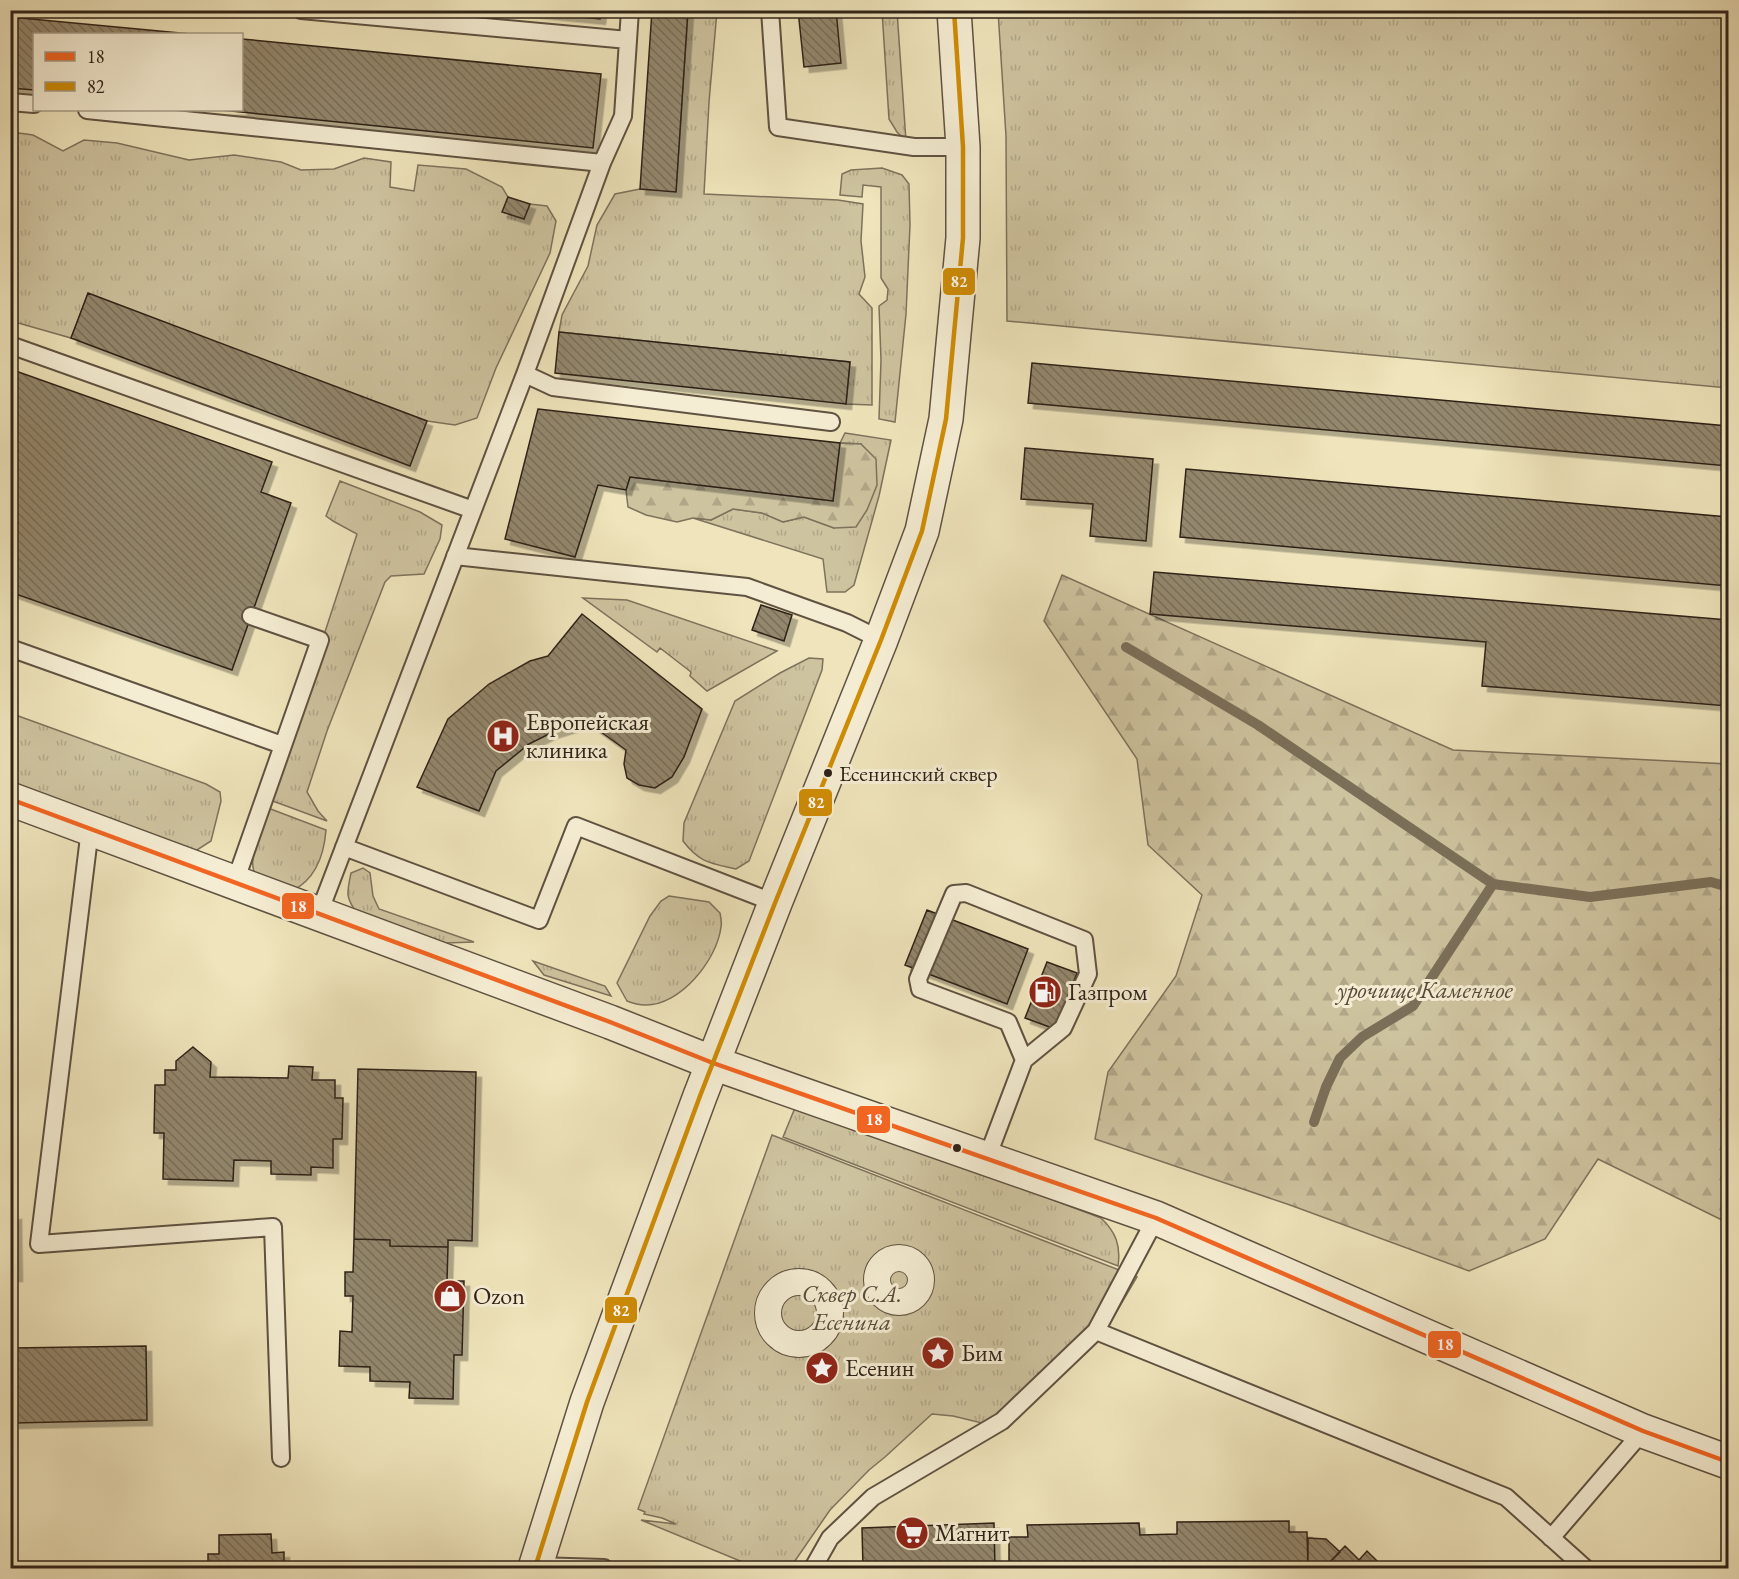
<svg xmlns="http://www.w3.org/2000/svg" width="1739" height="1579" font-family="'EB Garamond',serif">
<defs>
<pattern id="grass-tufts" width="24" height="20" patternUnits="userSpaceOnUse" patternTransform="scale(1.5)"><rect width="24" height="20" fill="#cec39f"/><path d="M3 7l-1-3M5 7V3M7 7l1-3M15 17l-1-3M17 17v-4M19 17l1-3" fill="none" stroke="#b1a788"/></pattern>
<pattern id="forest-firs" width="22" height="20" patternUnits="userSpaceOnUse" patternTransform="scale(1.5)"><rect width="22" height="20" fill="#cec39f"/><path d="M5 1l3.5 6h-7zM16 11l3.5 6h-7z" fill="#b1a788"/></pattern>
<pattern id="building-back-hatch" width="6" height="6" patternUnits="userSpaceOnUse" patternTransform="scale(1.5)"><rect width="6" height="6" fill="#93876d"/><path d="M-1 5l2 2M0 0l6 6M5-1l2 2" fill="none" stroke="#786e59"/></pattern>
<filter id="shadow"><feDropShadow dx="5.5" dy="5.5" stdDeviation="0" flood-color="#0004"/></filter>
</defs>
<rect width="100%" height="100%" fill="#efe4bb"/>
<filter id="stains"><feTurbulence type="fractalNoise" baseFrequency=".00333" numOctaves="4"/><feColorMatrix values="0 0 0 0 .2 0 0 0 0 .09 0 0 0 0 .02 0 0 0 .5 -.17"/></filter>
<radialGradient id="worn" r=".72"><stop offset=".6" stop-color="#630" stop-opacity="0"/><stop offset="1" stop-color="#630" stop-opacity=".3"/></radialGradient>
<path fill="url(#grass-tufts)" stroke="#7e725c" stroke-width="1.5" d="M 688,11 L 717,11 L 709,102 L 704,194 L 838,200 L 863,204 L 861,241 L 865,277 L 859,294 L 872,308 L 872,405 L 846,404 L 850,362 L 559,332 L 562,315 L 588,266 L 597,225 L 615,194 L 640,189 L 676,191 Z
M 882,11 L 897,11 L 906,141 L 897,132 L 889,119 Z
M 998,11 L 1728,11 L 1728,388 L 1007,321 L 1006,136 Z
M 11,132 L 33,135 L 63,151 L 84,140 L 117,143 L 189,160 L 234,155 L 281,162 L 301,170 L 334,169 L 364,158 L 391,162 L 390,187 L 414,191 L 418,165 L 466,169 L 502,187 L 508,197 L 503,212 L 524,218 L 530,204 L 547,206 L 556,221 L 550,253 L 496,368 L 477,418 L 455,425 L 427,421 L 88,294 L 71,338 L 11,321 Z
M 882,168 L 902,175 L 909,184 L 910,225 L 906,314 L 895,422 L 879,419 L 881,360 L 879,306 L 887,300 L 888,289 L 881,278 L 881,187 L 863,185 L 862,197 L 840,195 L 842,174 L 851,170 Z
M 845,433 L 891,440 L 879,496 L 854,585 L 845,592 L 827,592 L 823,559 L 693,518 L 711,520 L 733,509 L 762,513 L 783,522 L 804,517 L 834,528 L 861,444 L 840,443 Z
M 340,481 L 420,512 L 442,525 L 440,539 L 424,574 L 391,576 L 385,582 L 327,731 L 307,792 L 318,811 L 327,821 L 270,800 L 357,534 L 333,521 L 326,516 Z
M 583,598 L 627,600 L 777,651 L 707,691 L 690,676 L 691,672 L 660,648 L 657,652 Z
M 809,658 L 823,659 L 822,670 L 749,861 L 736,869 C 710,863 700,863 683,841 L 684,823 L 735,701 L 780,673 Z
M 10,713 L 206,784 L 220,792 L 221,801 L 211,841 L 197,850 L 177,850 L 11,790 Z
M 268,808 L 326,830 C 324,856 316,879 292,891 C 284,888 267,884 260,880 C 242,867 262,825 268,808 Z
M 363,868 L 370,873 L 373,896 L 379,909 L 474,942 L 445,943 L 357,913 C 345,897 347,893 351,873 Z
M 669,896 L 709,902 L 720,913 C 721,918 722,923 721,927 C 717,960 680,1006 645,1005 C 639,1005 632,1003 627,1001 L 617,983 L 650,916 L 661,901 Z
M 533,961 L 605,986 L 611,996 L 544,975 Z
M 797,1103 L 1101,1218 C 1116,1232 1121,1246 1118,1266 L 783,1137 Z
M 772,1135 L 1137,1277 L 1107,1328 L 986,1424 L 953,1416 L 932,1414 L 885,1457 L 869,1470 L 830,1510 L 790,1568 L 771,1562 L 766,1568 L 757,1568 L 641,1520 L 676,1524 L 662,1518 L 644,1514 L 645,1512 L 638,1509 Z"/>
<path fill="url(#forest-firs)" stroke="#7e725c" stroke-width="1.5" d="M 840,443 L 861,444 L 876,459 L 877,485 L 867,510 L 856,527 L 834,528 L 804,517 L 783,522 L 762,513 L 733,509 L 711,520 L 693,518 L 677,522 L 646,515 L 628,507 L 626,490 L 630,477 L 833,501 Z
M 1062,575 L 1453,750 L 1728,764 L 1728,1223 L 1598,1159 L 1545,1239 L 1469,1271 L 1290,1205 L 1095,1139 L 1108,1072 L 1176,976 L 1202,895 L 1148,845 L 1137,759 L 1044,621 Z"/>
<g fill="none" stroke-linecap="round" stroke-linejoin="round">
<path stroke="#7b6f59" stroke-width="10" d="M 1126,647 L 1258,725 L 1493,884 L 1590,897 L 1711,882 L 1728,887
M 1314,1122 L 1326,1087 L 1340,1058 L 1362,1037 L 1413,1006 L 1493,884"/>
</g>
<path fill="url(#building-back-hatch)" stroke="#2f2218" stroke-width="1.5" filter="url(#shadow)" d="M 509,10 L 601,10 L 600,19 Z
M 652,10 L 688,10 L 676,192 L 640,189 Z
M 798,10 L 836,10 L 841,63 L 804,67 Z
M 10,17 L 191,34 L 34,34 L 34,90 L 10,88 Z
M 242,39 L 601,74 L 593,148 L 221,110 L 242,110 Z
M 508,197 L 530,204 L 524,219 L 502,212 Z
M 88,293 L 427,421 L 410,466 L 71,338 Z
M 559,332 L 850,362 L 846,404 L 555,373 Z
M 1032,363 L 1728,426 L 1728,466 L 1028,403 Z
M 10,369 L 272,462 L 261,492 L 291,503 L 232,670 L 10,592 Z
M 538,409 L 840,443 L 833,501 L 630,477 L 626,490 L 598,485 L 575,557 L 505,539 Z
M 1025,448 L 1153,459 L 1146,541 L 1090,536 L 1093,504 L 1021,499 Z
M 1186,469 L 1728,517 L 1728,586 L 1180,537 Z
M 1154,572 L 1728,620 L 1728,706 L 1482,686 L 1486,642 L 1150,614 Z
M 761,605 L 792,615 L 784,641 L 752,630 Z
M 582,614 L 702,709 L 684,757 L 672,777 L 655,788 L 639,785 L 627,778 L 624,764 L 626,750 L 587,722 L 551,733 L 529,744 L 496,771 L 479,811 L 417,787 L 448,719 L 489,684 L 530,661 L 548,656 Z
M 927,910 L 1028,949 L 1007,1004 L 905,965 Z
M 1047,962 L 1077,973 L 1055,1029 L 1025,1018 Z
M 193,1047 L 211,1062 L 210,1077 L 288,1078 L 289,1066 L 313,1067 L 312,1080 L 335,1080 L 335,1098 L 343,1098 L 342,1139 L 333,1139 L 333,1168 L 311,1167 L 311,1175 L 271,1174 L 271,1161 L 234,1160 L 233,1181 L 163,1179 L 164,1133 L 154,1133 L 155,1085 L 165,1085 L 165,1070 L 176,1070 L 176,1061 Z
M 358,1069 L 476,1072 L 472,1241 L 448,1240 L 448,1247 L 390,1246 L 390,1240 L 354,1239 Z
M 16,1214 L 17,1276 L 10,1276 L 10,1215 Z
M 354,1239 L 390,1240 L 390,1246 L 448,1247 L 447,1281 L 464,1281 L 462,1355 L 454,1355 L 453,1399 L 409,1398 L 410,1382 L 370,1381 L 370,1367 L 339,1366 L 340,1331 L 352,1332 L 353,1296 L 345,1296 L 345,1272 L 353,1272 Z
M 146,1346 L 147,1420 L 14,1423 L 13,1412 L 10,1412 L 10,1359 L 13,1359 L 12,1348 Z
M 1289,1521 L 1289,1532 L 1307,1532 L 1308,1568 L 1009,1568 L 1009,1537 L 1028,1537 L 1027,1525 L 1139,1523 L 1140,1535 L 1177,1534 L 1177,1522 Z
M 994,1523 L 995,1568 L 863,1568 L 862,1528 Z
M 271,1534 L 272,1553 L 284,1552 L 284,1568 L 208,1568 L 208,1554 L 219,1554 L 219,1535 Z
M 1308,1538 L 1326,1539 L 1340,1552 L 1324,1568 L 1308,1568 Z
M 1345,1546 L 1359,1560 L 1367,1551 L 1384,1568 L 1324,1568 Z"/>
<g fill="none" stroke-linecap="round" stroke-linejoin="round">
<g stroke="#5f5241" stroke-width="20">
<path id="service" d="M 301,10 L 628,40
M 770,10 L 778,127 L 914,147 L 963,147
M 10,102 L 34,104
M 87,110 L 602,163
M 10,345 L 473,510
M 525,374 L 553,387 L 831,422
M 455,556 L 747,587 L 847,623 L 881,640
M 10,648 L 282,745
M 90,829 L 39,1244 L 273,1227 L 281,1458
M 344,847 L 539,920 L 576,826 L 775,903
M 235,882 L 320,640 L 251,616
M 319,913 L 525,374 L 602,163 L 623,116 L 630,10
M 987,1158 L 1024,1060 L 1063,1028 L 1088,974 L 1084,940 L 966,893 L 954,894 L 918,979 L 920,989 L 1008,1022 L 1024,1060
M 1096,1331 L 1156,1218
M 1551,1538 L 1643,1431
M 535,1566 L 604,1568
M 813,1568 L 830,1538 L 873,1497 L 1002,1421 L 1096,1331 L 1506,1497 L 1585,1568"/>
</g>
<g stroke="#5f5241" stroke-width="28">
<path id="pedestrian" d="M877 1280a22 22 0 1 1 44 0a22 22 0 1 1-44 0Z
M768 1313a31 31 0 1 1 62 0a31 31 0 1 1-62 0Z"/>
</g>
<g stroke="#5f5241" stroke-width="36">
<path id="tertiary" d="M 10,799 L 610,1022 L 713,1063 L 1156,1218 L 1643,1431 L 1728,1462
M 535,1568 L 587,1402 L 700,1096 L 775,903 L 881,640 L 922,531 L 946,419 L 963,238 L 963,147 L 954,10"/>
</g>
<use href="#service" stroke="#f5edd3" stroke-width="16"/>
<use href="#pedestrian" stroke="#f5edd3" stroke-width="26"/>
<use href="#tertiary" stroke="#f5edd3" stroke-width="33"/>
<g stroke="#f5edd3" stroke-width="9">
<path id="bus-1" d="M 10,799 L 610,1022 L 713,1063 L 1156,1218 L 1643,1431 L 1728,1462"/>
</g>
<g stroke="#f5edd3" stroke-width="9">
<path id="bus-2" d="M 535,1568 L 587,1402 L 700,1096 L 775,903 L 881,640 L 922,531 L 946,419 L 963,238 L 963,147 L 954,10"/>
</g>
<use href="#bus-1" stroke="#f26522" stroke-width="4.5"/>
<use href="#bus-2" stroke="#cf8c05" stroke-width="4.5"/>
</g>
<defs>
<g id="hospital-disc" transform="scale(1.725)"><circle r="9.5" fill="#8f2418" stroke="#f5edd3"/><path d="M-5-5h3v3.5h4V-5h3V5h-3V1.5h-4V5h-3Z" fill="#fff"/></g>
<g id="fuel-disc" transform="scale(1.725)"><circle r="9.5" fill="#8f2418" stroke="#f5edd3"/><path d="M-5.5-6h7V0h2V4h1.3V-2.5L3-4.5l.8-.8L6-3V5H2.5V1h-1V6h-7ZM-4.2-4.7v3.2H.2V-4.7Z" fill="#fff"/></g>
<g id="shop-disc" transform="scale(1.725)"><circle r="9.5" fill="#8f2418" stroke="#f5edd3"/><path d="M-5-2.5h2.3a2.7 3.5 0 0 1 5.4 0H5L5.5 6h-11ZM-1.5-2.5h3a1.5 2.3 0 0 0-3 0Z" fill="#fff"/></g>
<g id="sight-disc" transform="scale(1.725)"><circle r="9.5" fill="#8f2418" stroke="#f5edd3"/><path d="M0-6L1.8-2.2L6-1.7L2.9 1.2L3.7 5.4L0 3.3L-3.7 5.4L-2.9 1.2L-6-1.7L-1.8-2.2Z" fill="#fff"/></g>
<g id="supermarket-disc" transform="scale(1.725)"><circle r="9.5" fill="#8f2418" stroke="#f5edd3"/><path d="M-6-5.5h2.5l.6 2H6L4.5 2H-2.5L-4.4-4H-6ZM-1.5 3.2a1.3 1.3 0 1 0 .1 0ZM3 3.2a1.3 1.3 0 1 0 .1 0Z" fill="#fff"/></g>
</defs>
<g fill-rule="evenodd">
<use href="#hospital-disc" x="503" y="736"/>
<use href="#fuel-disc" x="1045" y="992"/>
<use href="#shop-disc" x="450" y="1296"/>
<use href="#sight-disc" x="938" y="1353"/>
<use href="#sight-disc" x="822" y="1368"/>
<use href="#supermarket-disc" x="912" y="1533"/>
</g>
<g fill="#2f2218" stroke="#f5edd3" stroke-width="2">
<circle cx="828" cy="773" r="5"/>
<circle cx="957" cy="1148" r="5"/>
</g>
<g text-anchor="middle" stroke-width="6" stroke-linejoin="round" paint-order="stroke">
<g font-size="22" fill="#2f2218" stroke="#f5edd3" text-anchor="start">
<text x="839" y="781">Есенинский сквер</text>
</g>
<g font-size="24" fill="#2f2218" stroke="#f5edd3" text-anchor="start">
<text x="526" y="730">Европейская<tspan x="526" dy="28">клиника</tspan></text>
<text x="1068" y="1000">Газпром</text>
<text x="473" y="1304">Ozon</text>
<text x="961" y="1361">Бим</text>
<text x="845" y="1376">Есенин</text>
<text x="935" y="1541">Магнит</text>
</g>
<g font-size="24" font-style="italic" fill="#574a3a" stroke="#f5edd3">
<text x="1425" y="998">урочище Каменное</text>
<text x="852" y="1302">Сквер С.А.<tspan x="852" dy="28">Есенина</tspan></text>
</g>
</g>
<g stroke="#f5edd3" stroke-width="2">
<rect x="942" y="267" width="34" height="29" rx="6" fill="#cf8c05"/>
<rect x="798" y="788" width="35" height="29" rx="6" fill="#cf8c05"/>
<rect x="281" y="892" width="34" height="28" rx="6" fill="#f26522"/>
<rect x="856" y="1105" width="35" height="29" rx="6" fill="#f26522"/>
<rect x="604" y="1296" width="34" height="28" rx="6" fill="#cf8c05"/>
<rect x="1427" y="1330" width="35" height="29" rx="6" fill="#f26522"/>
</g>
<g font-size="16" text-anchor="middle" font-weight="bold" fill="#fff">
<text x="959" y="287">82</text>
<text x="816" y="808">82</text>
<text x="298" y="912">18</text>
<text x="874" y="1125">18</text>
<text x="621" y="1316">82</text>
<text x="1445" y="1350">18</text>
</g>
<rect width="1739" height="1579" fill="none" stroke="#efe4bb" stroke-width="36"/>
<rect x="12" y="12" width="1715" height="1555" fill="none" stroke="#2f2218" stroke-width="3"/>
<rect x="18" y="18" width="1703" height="1543" fill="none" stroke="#2f2218" stroke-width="1.5"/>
<rect x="33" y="33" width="210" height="78" fill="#f5edd3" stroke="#a69c88" stroke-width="1.5"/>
<rect x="45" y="52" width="30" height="9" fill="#f26522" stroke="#a69c88" stroke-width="1.5"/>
<text x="87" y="63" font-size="18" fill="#2f2218">18</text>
<rect x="45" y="82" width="30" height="9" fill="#cf8c05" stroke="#a69c88" stroke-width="1.5"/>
<text x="87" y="93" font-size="18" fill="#2f2218">82</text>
<rect width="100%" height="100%" filter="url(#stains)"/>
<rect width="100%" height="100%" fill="url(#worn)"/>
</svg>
